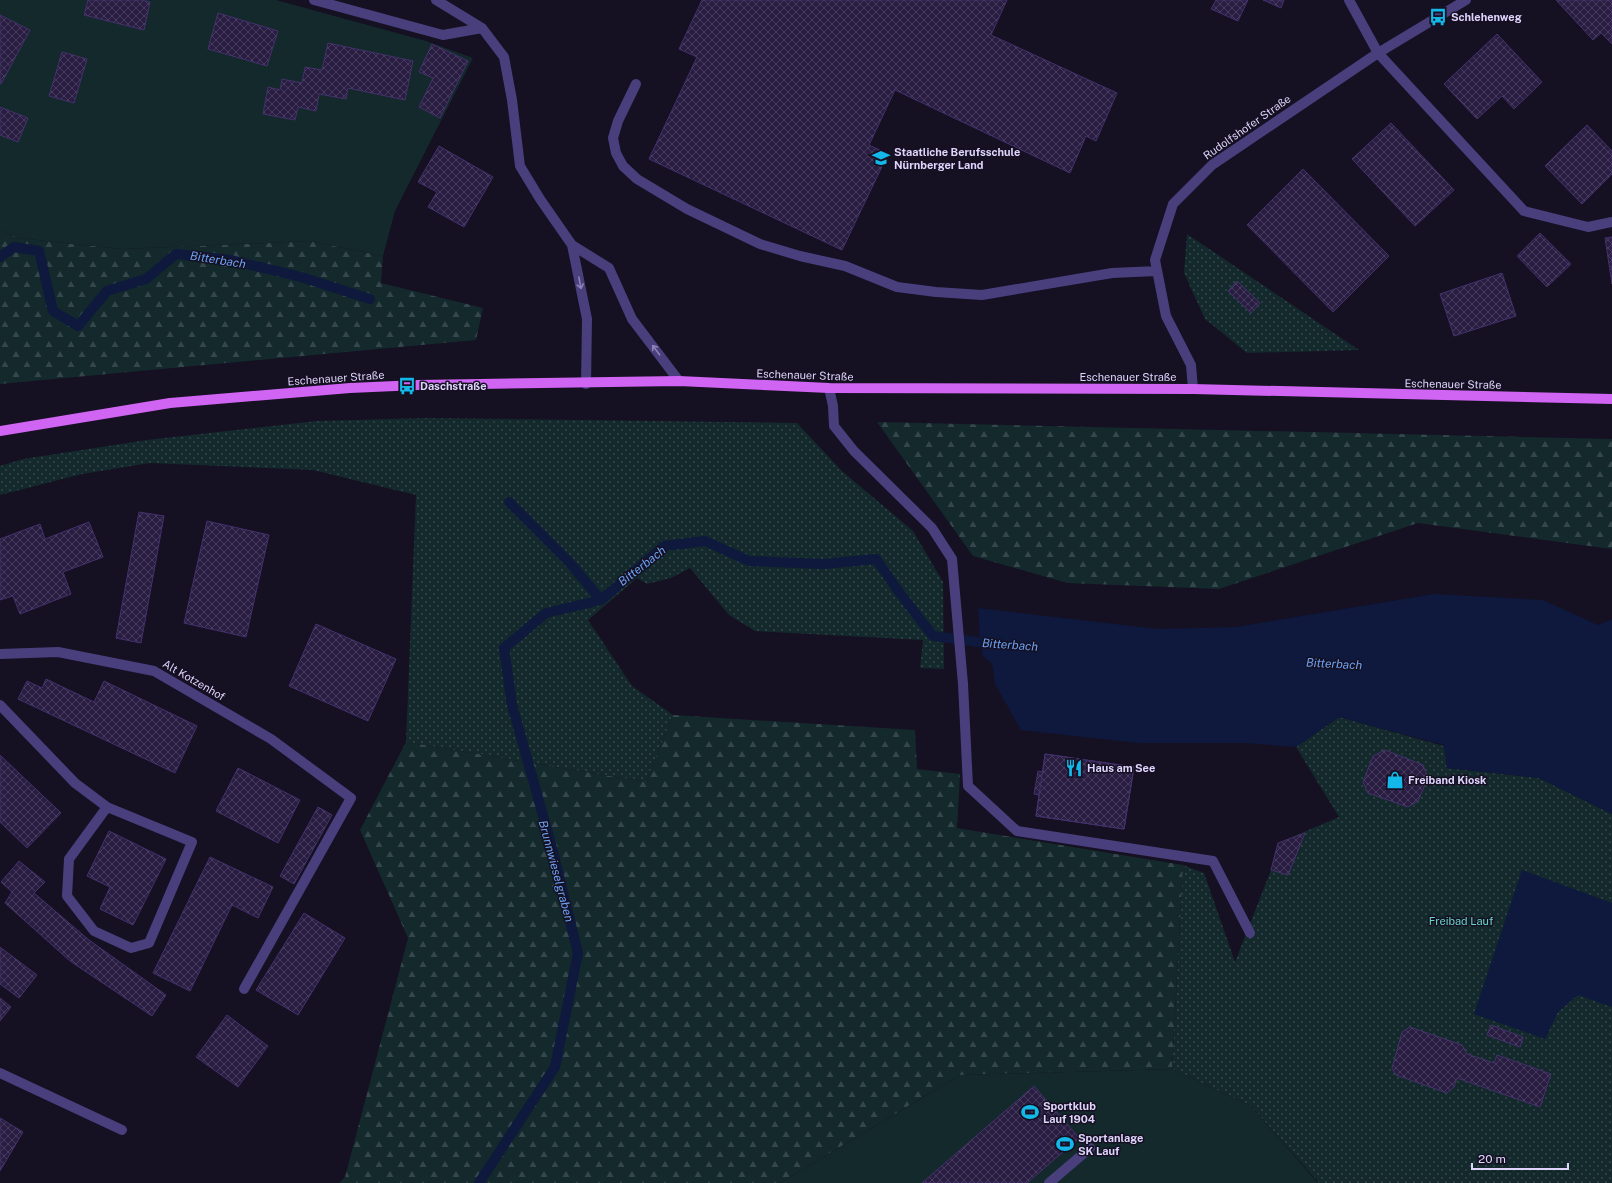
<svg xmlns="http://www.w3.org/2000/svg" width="1612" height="1183" font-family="'Public Sans',sans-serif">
<defs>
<pattern id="grass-dots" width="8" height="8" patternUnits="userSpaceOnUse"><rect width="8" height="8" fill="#13292c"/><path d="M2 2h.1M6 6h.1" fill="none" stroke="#35474c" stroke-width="1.8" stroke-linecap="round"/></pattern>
<pattern id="forest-firs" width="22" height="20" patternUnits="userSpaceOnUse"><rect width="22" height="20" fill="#13292c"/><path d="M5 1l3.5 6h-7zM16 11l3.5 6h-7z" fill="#35474c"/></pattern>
<pattern id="building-cross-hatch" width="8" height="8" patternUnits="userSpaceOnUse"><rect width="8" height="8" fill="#291d42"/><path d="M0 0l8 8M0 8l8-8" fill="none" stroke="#483d5e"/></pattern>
</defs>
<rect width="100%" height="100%" fill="#151022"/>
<path fill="url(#grass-dots)" d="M 1187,234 L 1359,350 L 1247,353 L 1205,319 L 1184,273 Z
M 427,418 L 797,423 L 842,471 L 913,531 L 943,582 L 944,669 L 920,668 L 923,640 L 755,631 L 729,615 L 690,568 L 671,578 L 647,584 L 637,578 L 588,620 L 632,686 L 673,715 L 646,782 L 406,742 L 416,495 L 313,470 L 150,463 L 82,474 L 0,495 L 0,466 L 23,459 L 147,440 L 317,421 Z
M 1339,717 L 1444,746 L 1447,768 L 1539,778 L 1612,814 L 1612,1183 L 1319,1183 L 1251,1106 L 1172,1069 L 1183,865 L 1204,873 L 1235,962 L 1271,870 L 1278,843 L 1339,817 L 1296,747 Z"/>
<path fill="url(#forest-firs)" d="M 0,230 L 18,238 L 122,249 L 310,241 L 383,256 L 381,283 L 483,308 L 476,340 L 0,384 Z
M 877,422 L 1612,439 L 1612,549 L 1418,523 L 1219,589 L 1067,583 L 973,556 Z
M 673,715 L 915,730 L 917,769 L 960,774 L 957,828 L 1183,865 L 1172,1069 L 960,1075 L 780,1183 L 339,1183 L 345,1177 L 408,938 L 360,830 L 406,742 L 646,782 Z"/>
<path fill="#13292c" d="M 0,0 L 276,0 L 426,41 L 473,58 L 395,211 L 383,256 L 310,241 L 122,249 L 18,238 L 0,230 Z
M 1172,1069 L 1251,1106 L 1318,1183 L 780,1183 L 960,1075 Z"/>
<path fill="#0e193d" d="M 1434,594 L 1543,600 L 1598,625 L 1612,619 L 1612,814 L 1539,778 L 1447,768 L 1444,745 L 1339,717 L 1296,747 L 1245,743 L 1138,743 L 1021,730 L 995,684 L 992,664 L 983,656 L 980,643 L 978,608 L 1158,629 L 1236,627 Z
M 1522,870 L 1612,903 L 1612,1007 L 1578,995 L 1558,1012 L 1545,1039 L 1474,1014 Z"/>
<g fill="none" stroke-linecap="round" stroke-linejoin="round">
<path stroke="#0e193d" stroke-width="10" d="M 0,257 L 14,247 L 39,251 L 53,311 L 78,326 L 107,291 L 146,279 L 176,254 L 231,260 L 301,277 L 370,299
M 509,502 L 570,563 L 601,600 L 664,546 L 705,541 L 749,561 L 823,564 L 876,559 L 899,592 L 933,636 L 993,644
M 479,1183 L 555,1067 L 578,953 L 551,844 L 512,705 L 504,648 L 546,613 L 601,600"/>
</g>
<path fill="url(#building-cross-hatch)" stroke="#44316c" d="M 88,0 L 141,0 L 150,2 L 144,30 L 84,15 Z
M 702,0 L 1007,0 L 991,35 L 1117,93 L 1096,141 L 1086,136 L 1070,173 L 895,90 L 869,145 L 888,154 L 842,250 L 649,159 L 697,57 L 679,49 Z
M 1216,0 L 1248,0 L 1238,21 L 1211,9 Z
M 1263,0 L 1284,0 L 1281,8 Z
M 1556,0 L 1612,0 L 1612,44 L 1601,33 L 1593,40 Z
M 218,13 L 278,31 L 267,66 L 208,49 Z
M 0,15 L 30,30 L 1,84 L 0,84 Z
M 1497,34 L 1542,82 L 1514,109 L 1502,96 L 1477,119 L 1444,84 Z
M 328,43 L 413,61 L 405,100 L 348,88 L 346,99 L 319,94 L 316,111 L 298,107 L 295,120 L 263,114 L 268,87 L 280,90 L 282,79 L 302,83 L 305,67 L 322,70 Z
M 432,44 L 468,61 L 440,118 L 419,107 L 433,78 L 419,72 Z
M 62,52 L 87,59 L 74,103 L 49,96 Z
M 0,107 L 28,118 L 18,142 L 0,135 Z
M 1391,123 L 1454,190 L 1415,226 L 1352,159 Z
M 1587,125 L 1612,151 L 1612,174 L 1582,204 L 1545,166 Z
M 439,146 L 493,177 L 464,227 L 428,207 L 437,192 L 418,182 Z
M 1303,169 L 1389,256 L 1333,312 L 1247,225 Z
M 1540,233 L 1571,264 L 1547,287 L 1517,256 Z
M 1612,237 L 1612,284 L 1605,238 Z
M 1502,273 L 1516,316 L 1454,336 L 1440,294 Z
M 1237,281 L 1260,303 L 1251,313 L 1228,291 Z
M 139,512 L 164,516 L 141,643 L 116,638 Z
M 207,521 L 269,535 L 246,637 L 184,623 Z
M 89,522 L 103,557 L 63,572 L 71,594 L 20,614 L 13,596 L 0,600 L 0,539 L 40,524 L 45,539 Z
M 316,624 L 396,659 L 368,721 L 289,686 Z
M 46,679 L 94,702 L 104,681 L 197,726 L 175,773 L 18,699 L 27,681 L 42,688 Z
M 1385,750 L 1423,765 L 1428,778 L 1418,801 L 1408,807 L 1368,793 L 1363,782 L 1373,756 Z
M 1045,754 L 1134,767 L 1124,829 L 1036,816 L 1039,795 L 1034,794 L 1038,771 L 1043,772 Z
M 1045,754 L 1134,767 L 1124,829 L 1036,816 Z
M 0,755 L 61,813 L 27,848 L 0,822 Z
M 238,768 L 300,800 L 278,843 L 216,811 Z
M 318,807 L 332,815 L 294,884 L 280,876 Z
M 109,831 L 166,859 L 133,925 L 100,909 L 110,887 L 87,876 Z
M 1305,833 L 1288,875 L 1271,870 L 1278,843 Z
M 210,857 L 273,887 L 258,918 L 232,905 L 190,991 L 153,973 Z
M 19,861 L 45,882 L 34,893 L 89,940 L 166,995 L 152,1016 L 70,961 L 5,903 L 12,892 L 1,882 Z
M 304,913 L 345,938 L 298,1015 L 256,990 Z
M 0,947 L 37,975 L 19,998 L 0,984 Z
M 0,998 L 11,1007 L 0,1021 Z
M 227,1015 L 268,1046 L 238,1087 L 196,1057 Z
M 1491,1025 L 1523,1037 L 1520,1047 L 1487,1035 Z
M 1410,1027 L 1462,1045 L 1467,1054 L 1494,1063 L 1497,1055 L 1551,1074 L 1540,1107 L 1457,1078 L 1454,1087 L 1447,1093 L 1396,1075 L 1392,1068 L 1402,1032 Z
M 1034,1086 L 1079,1138 L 1027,1183 L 922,1183 Z
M 0,1118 L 23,1132 L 0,1171 Z"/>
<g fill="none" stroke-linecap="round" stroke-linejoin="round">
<path stroke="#493f7d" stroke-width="10" d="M 314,0 L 443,35 L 482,28
M 436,0 L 482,28 L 504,57 L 512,100 L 520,166 L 540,199 L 572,245 L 587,319 L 586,384
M 1349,0 L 1378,53 L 1524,211 L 1588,227 L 1612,222
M 636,84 L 618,121 L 613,138 L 616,153 L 623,166 L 637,179 L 687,209 L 760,244 L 800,256 L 845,266 L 897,287 L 936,292 L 982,295 L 1112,273 L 1157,271
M 572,245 L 609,268 L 632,319 L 679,381
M 829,388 L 833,406 L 834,426 L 854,451 L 932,528 L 952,559 L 963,684 L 968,786 L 1017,831 L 1213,861 L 1250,933
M 1193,389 L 1191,365 L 1166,316 L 1155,260 L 1173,204 L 1212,165 L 1378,53 L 1466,0
M 0,654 L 58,652 L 154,671 L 271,739 L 351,798 L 244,989
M 0,705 L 75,783 L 107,807 L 192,842 L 149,943 L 131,948 L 94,931 L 67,896 L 69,859 L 107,807
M 0,1073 L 122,1130
M 1049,1183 L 1090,1148"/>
<path stroke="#d064f3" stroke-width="10" d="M 0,431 L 170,403 L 350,388 L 418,385 L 679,381 L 829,388 L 1193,389 L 1612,399"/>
</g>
<defs><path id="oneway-shaft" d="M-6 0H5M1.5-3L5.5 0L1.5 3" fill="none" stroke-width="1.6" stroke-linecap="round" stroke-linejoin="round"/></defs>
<g stroke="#8c82b6">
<use href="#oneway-shaft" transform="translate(580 283) rotate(79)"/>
<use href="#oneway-shaft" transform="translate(656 350) rotate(-127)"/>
</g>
<defs>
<g id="bus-bare" transform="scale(1.38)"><path d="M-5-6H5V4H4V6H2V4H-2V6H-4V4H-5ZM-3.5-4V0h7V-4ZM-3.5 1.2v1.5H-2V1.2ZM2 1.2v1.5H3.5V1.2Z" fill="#13b8e9" stroke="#151022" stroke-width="2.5" paint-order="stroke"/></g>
<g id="school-bare" transform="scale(1.38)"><path d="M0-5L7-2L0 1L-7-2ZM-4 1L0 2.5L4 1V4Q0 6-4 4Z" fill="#13b8e9" stroke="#151022" stroke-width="2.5" paint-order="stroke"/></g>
<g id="restaurant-bare" transform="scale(1.38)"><path d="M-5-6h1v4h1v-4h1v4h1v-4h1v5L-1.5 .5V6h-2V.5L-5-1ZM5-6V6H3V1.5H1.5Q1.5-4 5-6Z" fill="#13b8e9" stroke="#151022" stroke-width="2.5" paint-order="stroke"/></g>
<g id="shop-bare" transform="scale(1.38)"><path d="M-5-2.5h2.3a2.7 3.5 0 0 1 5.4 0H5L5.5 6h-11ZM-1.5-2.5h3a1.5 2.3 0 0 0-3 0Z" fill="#13b8e9" stroke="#151022" stroke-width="2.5" paint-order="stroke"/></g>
<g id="stadium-bare" transform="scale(1.38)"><path d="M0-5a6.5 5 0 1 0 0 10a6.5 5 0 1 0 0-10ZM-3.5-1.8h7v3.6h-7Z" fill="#13b8e9" stroke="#151022" stroke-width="2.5" paint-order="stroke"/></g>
</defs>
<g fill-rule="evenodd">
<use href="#bus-bare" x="1438" y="17"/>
<use href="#school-bare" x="881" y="158"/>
<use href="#bus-bare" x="407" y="386"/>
<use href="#restaurant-bare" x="1074" y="768"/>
<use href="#shop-bare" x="1395" y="780"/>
<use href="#stadium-bare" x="1030" y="1112"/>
<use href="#stadium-bare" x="1065" y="1144"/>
</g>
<g text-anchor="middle" stroke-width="3" stroke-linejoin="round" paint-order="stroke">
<g font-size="11" font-weight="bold" fill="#ded4fc" stroke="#151022" text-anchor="start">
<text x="1451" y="21">Schlehenweg</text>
<text x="894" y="156">Staatliche Berufsschule<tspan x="894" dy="13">Nürnberger Land</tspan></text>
<text x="420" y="390">Daschstraße</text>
<text x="1087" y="772">Haus am See</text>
<text x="1408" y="784">Freiband Kiosk</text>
<text x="1043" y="1110">Sportklub<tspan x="1043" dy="13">Lauf 1904</tspan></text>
<text x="1078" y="1142">Sportanlage<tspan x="1078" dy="13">SK Lauf</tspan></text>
</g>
<g font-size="11" fill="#ded4fc" stroke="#151022">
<text transform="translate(1247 127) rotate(-35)" y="4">Rudolfshofer Straße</text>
<text transform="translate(805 375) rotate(2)" y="4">Eschenauer Straße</text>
<text x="1128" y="381">Eschenauer Straße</text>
<text transform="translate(336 378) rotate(-4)" y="4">Eschenauer Straße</text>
<text transform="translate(1453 384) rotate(1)" y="4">Eschenauer Straße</text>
<text transform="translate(194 680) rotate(30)" y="4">Alt Kotzenhof</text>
</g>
<g font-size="11" fill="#66d6c8" stroke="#151022">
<text x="1461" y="925">Freibad Lauf</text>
</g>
<g font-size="12" font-style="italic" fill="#6ba2f3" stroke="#151022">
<text transform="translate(218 260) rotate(9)" y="4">Bitterbach</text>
<text transform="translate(642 566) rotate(-38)" y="4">Bitterbach</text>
<text transform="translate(1010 645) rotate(4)" y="4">Bitterbach</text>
<text transform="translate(1334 664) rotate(3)" y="4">Bitterbach</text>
<text transform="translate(556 871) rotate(75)" y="4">Brunnwieselgraben</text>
</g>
</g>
<path d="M1472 1163v6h96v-6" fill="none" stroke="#ded4fc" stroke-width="2"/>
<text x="1478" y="1163" font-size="12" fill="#ded4fc" stroke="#151022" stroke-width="3" paint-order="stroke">20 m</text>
</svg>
